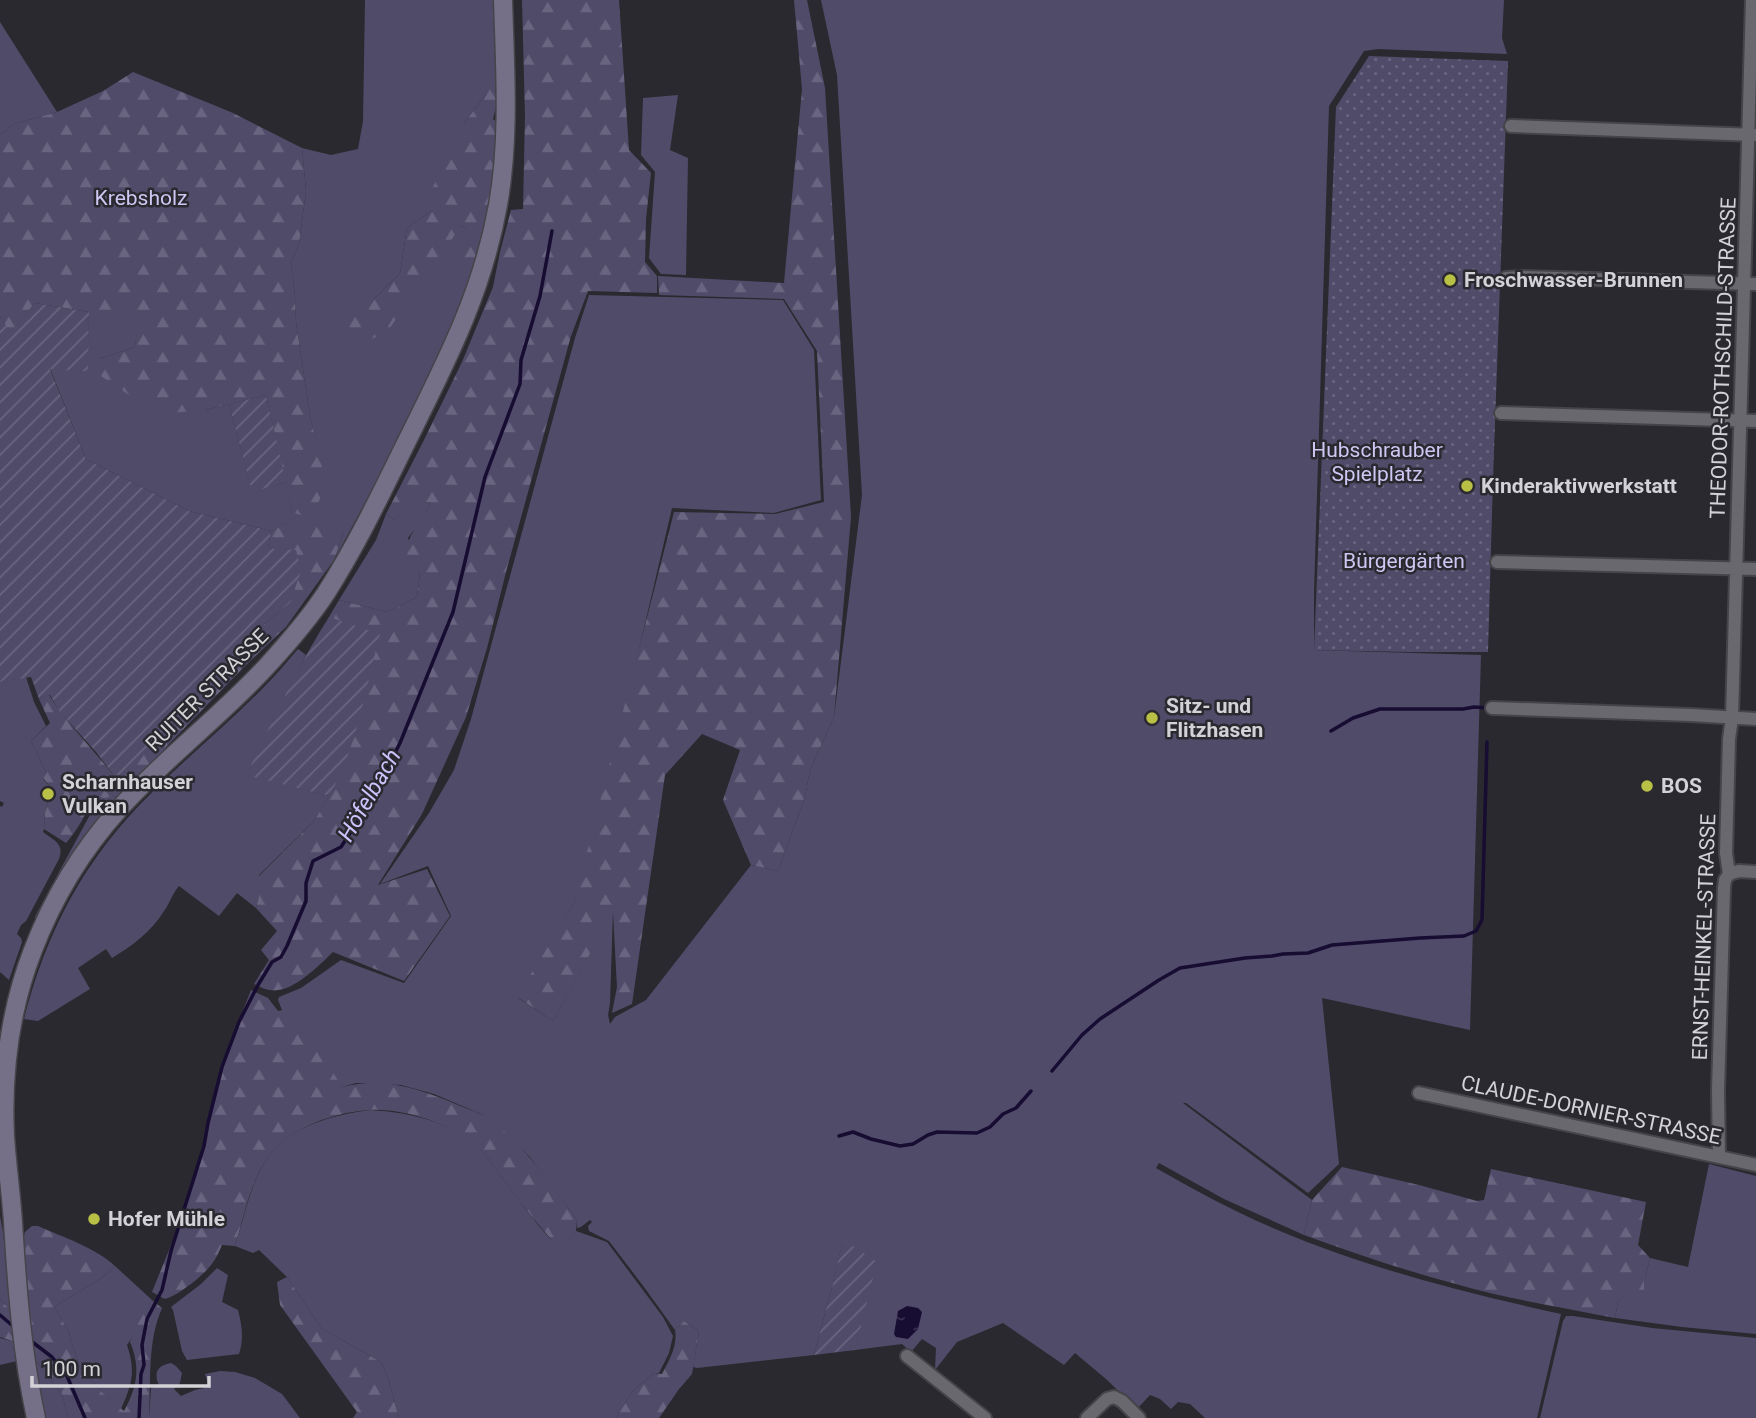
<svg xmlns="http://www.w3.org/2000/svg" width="1756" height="1418" font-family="Roboto,sans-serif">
<defs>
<pattern id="forest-firs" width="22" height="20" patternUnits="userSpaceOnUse" patternTransform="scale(1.75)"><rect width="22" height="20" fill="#514b6a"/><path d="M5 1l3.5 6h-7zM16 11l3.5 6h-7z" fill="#69647f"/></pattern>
<pattern id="park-dots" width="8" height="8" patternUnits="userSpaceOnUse" patternTransform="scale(1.75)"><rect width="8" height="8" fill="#514b6a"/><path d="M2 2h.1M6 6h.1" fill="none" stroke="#69647f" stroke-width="1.8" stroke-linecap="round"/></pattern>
<pattern id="garden-furrows" width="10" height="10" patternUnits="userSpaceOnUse" patternTransform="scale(1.75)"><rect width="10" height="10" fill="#514b6a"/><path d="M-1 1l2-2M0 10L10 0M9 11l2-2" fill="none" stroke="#69647f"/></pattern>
<pattern id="water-ripples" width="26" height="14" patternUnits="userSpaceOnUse" patternTransform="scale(1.75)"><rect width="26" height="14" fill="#170c32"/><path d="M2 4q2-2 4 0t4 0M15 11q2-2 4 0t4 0" fill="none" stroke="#382e4f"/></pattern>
</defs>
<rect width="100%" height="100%" fill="#2a292f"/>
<path fill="#514b6a" d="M 365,0 L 494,0 L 498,87 L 486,94 L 465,122 L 433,210 L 407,228 L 400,273 L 371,302 L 356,345 L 461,226 L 466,228 L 475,281 L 417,407 L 334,560 L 344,532 L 329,532 L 304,538 L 285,524 L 271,531 L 189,511 L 86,459 L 50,368 L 87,372 L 89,312 L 140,312 L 135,347 L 99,359 L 205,410 L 229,404 L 252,491 L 286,482 L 292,512 L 325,484 L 310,416 L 296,322 L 295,296 L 291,263 L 299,244 L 306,191 L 302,148 L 331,155 L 358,149 L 363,121 Z
M 821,0 L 1504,0 L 1502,38 L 1507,54 L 1378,49 L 1364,51 L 1329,106 L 1314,592 L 1314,650 L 1481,655 L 1470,1030 L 1322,998 L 1339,1164 L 1308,1193 L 1186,1103 L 1183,1103 L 1312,1200 L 1304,1235 L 1224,1199 L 1159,1163 L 1156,1168 C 1196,1191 1237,1213 1280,1231 C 1370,1269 1466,1293 1561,1314 L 1537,1418 L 1205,1418 L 1190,1404 L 1178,1402 L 1171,1409 L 1160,1399 L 1150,1395 L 1137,1409 L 1106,1379 L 1075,1353 L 1064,1365 L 1003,1323 L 957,1342 L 935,1370 L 936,1348 L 922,1339 L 911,1352 L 902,1344 L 855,1350 L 864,1309 L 843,1241 L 833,1283 L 814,1355 L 697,1368 L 693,1367 L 699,1331 L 684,1321 L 675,1330 L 644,1287 L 609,1241 L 589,1231 L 588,1226 L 592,1222 L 590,1220 L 581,1227 L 577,1228 L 577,1220 L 529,1156 L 499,1127 L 481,1114 L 434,1094 L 401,1085 L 356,1083 L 342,1087 L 286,1010 L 282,1010 L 278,1000 L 279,997 L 301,988 L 341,960 L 404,983 L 451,916 L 428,866 L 380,884 L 429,813 L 454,770 L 471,719 L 575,338 L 589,295 L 783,300 L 814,350 L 821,500 L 774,513 L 672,508 L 600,817 L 574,903 L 518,998 L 553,1021 L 613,911 L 610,1003 L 608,1015 L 610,1024 L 615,1017 L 646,1000 L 751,865 L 778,871 L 805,797 L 810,770 L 834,717 L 862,495 L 837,75 Z
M 0,22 L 57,112 L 14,124 L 0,135 Z
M 678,95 L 670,150 L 688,158 L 686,275 L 661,274 L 649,258 L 655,172 L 641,155 L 643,98 Z
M 431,502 L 417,526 L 408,538 L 420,572 L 417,597 L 387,612 L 339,600 L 376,540 L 386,514 L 394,519 L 414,503 Z
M 298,649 L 306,655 L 247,774 L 329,796 L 314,821 L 259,875 L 259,896 L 256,908 L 237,893 L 219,916 L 179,886 C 172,894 170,903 164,911 C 152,931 132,946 112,958 L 106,949 L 78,968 L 90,989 L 38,1021 L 24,1019 C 39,960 62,905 98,855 C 143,791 208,744 262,689 C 275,676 286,663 298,649 Z
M 26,677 L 34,702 L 46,726 L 31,741 L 46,772 L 43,779 L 52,789 L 45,813 L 44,829 L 43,832 C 53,840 65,843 59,859 L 26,921 L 21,925 L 17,934 L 21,938 L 22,942 L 9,980 L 0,972 L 0,806 L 2,807 L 4,803 L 0,801 L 0,682 Z
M 99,796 C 107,799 113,794 121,798 L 39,920 L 35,917 L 38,911 L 92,811 Z
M 370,1110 C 405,1112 444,1120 472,1141 C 486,1152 496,1169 506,1183 C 517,1198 528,1212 539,1226 C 547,1235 552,1243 563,1245 L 576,1231 L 607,1242 L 663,1317 L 673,1336 L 669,1353 L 659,1373 L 654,1373 L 633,1391 L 616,1418 L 399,1418 L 388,1378 L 381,1362 L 321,1328 L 287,1277 L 259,1250 L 253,1253 L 235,1246 C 244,1218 250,1185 266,1160 C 288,1126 333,1115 370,1110 Z
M 1709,1164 L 1756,1176 L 1756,1334 L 1682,1327 L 1615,1318 L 1618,1301 L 1626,1291 L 1644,1298 L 1644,1283 L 1650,1258 L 1688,1267 Z
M 0,1216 C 7,1248 7,1281 13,1313 L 0,1299 Z
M 115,1266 L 152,1300 C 141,1313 138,1332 127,1345 C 136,1372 132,1384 121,1409 L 102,1392 L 80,1368 L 68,1330 L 54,1307 L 103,1277 Z
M 217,1268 L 228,1275 L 222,1302 L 238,1310 C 242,1326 244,1339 239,1354 L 187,1360 L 182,1351 L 173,1310 L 171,1307 L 201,1284 Z
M 1566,1316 L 1573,1316 L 1652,1328 L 1756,1338 L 1756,1418 L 1540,1418 L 1563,1321 Z
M 0,1338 L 15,1342 L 17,1361 L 0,1365 Z
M 34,1358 L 62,1394 L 68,1418 L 45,1418 Z
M 171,1363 L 176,1366 L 182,1373 L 180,1383 L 174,1389 L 181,1396 L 195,1390 L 209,1387 L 205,1374 L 220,1371 L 235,1372 L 255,1378 L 282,1394 L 300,1418 L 149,1418 L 151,1388 L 159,1385 C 153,1373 158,1365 171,1363 Z"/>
<path fill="url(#forest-firs)" d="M 522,0 L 619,0 L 629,150 L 651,173 L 646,219 L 645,262 L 657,276 L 657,293 L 588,291 L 571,336 L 506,572 L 487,648 L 466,717 L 422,814 L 378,885 L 427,869 L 450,916 L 404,981 L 333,952 C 318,966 292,994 270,990 C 265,990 259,986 254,984 L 269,960 L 261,950 L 277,931 L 256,908 L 259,896 L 258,877 L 314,821 L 334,787 L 329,617 L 339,600 L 387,612 L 417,597 L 420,572 L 405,553 C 409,534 421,519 431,502 L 414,504 L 394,519 L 386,514 L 423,442 L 462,362 L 493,287 L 500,252 L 511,210 L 523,209 L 525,116 Z
M 794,0 L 807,0 L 825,88 L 851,517 L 834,717 L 810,770 L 805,797 L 778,871 L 751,865 L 723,800 L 740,750 L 702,734 L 665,775 L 632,1004 L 612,1013 L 617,987 L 613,912 L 553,1021 L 517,997 L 574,903 L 674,512 L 775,514 L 824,502 L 817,351 L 784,299 L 659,295 L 658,276 L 784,283 L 802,89 Z
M 484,70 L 490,71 C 500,92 499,96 493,119 L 497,123 L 497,166 L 475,281 L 463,295 L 457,295 L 466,228 L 461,226 L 387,332 L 356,346 L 340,327 L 348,303 L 371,302 L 400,273 L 407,228 L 433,210 L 430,193 L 465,122 L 486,94 Z
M 133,72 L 233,113 L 302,148 L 306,191 L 299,244 L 291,263 L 295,296 L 296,322 L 310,416 L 326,484 L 317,506 L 303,516 L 292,512 L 266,395 L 205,410 L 157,414 L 95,372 L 99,359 L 135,347 L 139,312 L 89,312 L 35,303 L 10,333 L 0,317 L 0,135 L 14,124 L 57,112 L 103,91 Z
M 284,524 L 299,529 L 304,537 L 320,524 L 329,532 L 344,532 L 334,560 L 286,627 L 243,668 L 167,746 L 145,775 L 121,798 L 116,796 L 104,798 L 93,795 C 88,812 77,831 66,843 L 44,829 L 45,813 L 52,789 L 43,778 L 46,772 L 31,741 L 50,723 L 39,699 L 49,695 C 68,725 96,752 118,781 L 135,765 L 176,714 L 243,641 L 290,603 L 296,551 L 268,548 L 271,531 Z
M 251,990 L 268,998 L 278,1011 L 286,1009 L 311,1037 L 342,1087 C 387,1076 422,1090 463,1107 C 473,1111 483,1114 492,1121 C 527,1148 551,1185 577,1220 L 576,1231 L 563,1246 L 558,1246 L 555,1244 C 540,1226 524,1208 511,1190 C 499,1174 489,1156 474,1143 C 450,1123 400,1107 368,1110 C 333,1113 291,1127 269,1156 C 250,1181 244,1217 235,1246 L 222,1245 C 219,1252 216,1259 211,1265 C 203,1276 177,1296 165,1299 L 152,1292 L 174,1238 L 202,1150 L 220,1069 Z
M 1342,1167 L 1419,1185 L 1477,1201 L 1484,1200 L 1491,1169 L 1646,1202 L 1638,1245 L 1650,1258 L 1644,1283 L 1644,1298 L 1639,1301 L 1626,1292 L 1618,1301 L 1615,1318 C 1575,1310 1534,1303 1494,1294 C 1429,1278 1366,1258 1304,1235 L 1312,1200 Z
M 32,1226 L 38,1226 C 65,1238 94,1247 115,1266 L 103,1277 L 54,1307 L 68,1330 L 80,1368 L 102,1392 L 124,1411 C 137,1387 141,1368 130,1342 L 145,1308 L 152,1300 L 162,1308 C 147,1342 151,1382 149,1418 L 68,1418 L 62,1394 L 34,1358 L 23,1239 L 25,1232 Z
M 287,1277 L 321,1328 L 381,1362 L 388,1378 L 399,1418 L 353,1418 L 357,1412 L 280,1305 L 277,1282 Z
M 0,1299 L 13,1313 L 15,1342 L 0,1337 Z
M 684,1321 L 699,1331 L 692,1374 L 679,1389 L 659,1418 L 616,1418 L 633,1391 L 654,1373 L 662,1374 C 669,1360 678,1346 675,1330 Z"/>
<path fill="url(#park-dots)" d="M 1369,56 L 1508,61 L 1493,479 L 1488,652 L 1411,652 L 1314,650 L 1336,107 Z"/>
<path fill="url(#garden-furrows)" d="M 35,303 L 89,312 L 88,372 L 50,369 L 86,459 L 189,511 L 271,531 L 268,548 L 296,550 L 301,571 L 290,603 L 243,641 L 176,714 L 135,766 L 118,781 L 96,752 L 60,712 L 50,695 L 39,699 L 31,677 L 0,682 L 0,317 L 10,332 Z
M 266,395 L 286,482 L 252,492 L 229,404 Z
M 329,617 L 380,634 C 366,686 357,749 329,796 L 246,775 C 273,721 297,667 329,617 Z
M 843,1240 L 877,1262 L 855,1350 L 814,1355 L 833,1283 Z"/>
<path fill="url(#water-ripples)" d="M 907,1306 L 918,1308 L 922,1312 L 918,1329 L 908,1339 L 896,1337 L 894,1334 L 898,1311 Z"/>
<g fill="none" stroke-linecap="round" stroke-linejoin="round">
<path stroke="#170c32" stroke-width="3.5" d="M 1331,731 L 1353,718 L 1380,709 L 1463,709 L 1474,707 L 1489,708
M 1052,1071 L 1082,1035 L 1100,1019 L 1159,980 L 1180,968 L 1245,958 L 1272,956 L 1283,954 L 1308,953 L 1332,945 L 1420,938 L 1464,936 L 1476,931 L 1482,920 L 1487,742
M 839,1136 L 853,1132 L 871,1139 L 900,1146 L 913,1144 L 928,1135 L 937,1132 L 977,1133 L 990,1127 L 1003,1114 L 1016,1108 L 1031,1091
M 0,1315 L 14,1327
M 31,1341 L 52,1357 L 67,1376 L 85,1418
M 139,1418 L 141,1374 L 144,1365 L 142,1345 L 147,1319 L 162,1290 L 171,1251 L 204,1146 L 208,1123 L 222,1067 L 239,1022 L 258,985 L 272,962 L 281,957 L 287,946 L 306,901 L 306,883 L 313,861 L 341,847 L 370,802 L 400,743 L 453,612 L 485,477 L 520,384 L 521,360 L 540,296 L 552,231"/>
<g stroke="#454449" stroke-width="16">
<path id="street" d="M 1511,126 L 1756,135
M 1506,278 L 1522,277 L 1756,284
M 1501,413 L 1756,421
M 1497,562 L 1756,569
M 1492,708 L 1691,715 L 1756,719
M 1729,874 L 1739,871 L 1756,872
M 1419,1093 L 1756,1165
M 1719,1157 L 1718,1091 L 1724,888 L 1725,880 L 1729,874 L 1726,853 L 1729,739 L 1732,718 L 1752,0
M 907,1356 L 985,1418
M 1087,1418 L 1107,1399 L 1114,1397 L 1122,1401 L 1139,1418"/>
</g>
<g stroke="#454449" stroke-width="21">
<path id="secondary" d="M 36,1418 C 22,1354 17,1288 13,1222 C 11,1193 7,1165 5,1136 C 2,1072 10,1009 33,950 C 53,898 82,850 119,809 C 165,758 220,717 267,666 C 288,643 309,619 326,593 C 356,546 380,496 404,447 C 444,366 482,295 498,205 C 510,138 505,68 503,0"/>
</g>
<use href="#street" stroke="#69686e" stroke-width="12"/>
<use href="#secondary" stroke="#757087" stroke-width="18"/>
</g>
<g fill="#b9c046" stroke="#2a292f" stroke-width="2.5">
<circle cx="1450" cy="280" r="7"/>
<circle cx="1467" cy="486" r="7"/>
<circle cx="1152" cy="718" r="7"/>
<circle cx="1647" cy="786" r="7"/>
<circle cx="48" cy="794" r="7"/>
<circle cx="94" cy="1219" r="7"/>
</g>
<g text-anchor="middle" stroke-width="5" stroke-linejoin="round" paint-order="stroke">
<g font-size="21" fill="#cec7f3" stroke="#2a292f">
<text x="141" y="205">Krebsholz</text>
<text x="1377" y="457">Hubschrauber<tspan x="1377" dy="24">Spielplatz</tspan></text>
<text x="1404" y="568">Bürgergärten</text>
</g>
<g font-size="21" font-weight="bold" fill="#d3d3d7" stroke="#2a292f" text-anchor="start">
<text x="1464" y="287">Froschwasser-Brunnen</text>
<text x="1481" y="493">Kinderaktivwerkstatt</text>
<text x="1166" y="713">Sitz- und<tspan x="1166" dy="24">Flitzhasen</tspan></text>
<text x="62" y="789">Scharnhauser<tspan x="62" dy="24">Vulkan</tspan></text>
<text x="1661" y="793">BOS</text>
<text x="108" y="1226">Hofer Mühle</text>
</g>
<g font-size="21" fill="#d3d3d7" stroke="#2a292f">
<text transform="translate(1723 358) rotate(-88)" y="7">THEODOR-ROTHSCHILD-STRASSE</text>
<text transform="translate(207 690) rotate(-45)" y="7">RUITER STRASSE</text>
<text transform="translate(1704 937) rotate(-88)" y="7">ERNST-HEINKEL-STRASSE</text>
<text transform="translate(1591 1110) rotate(12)" y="7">CLAUDE-DORNIER-STRASSE</text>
</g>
<g font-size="23" font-style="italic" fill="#cdc3fd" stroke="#2a292f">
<text transform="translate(369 795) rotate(-60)" y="8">Höfelbach</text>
</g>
</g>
<path d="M32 1376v10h177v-10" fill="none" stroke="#d3d3d7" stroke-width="3.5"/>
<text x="42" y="1376" font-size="21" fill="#d3d3d7" stroke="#2a292f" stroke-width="5" paint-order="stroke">100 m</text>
</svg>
